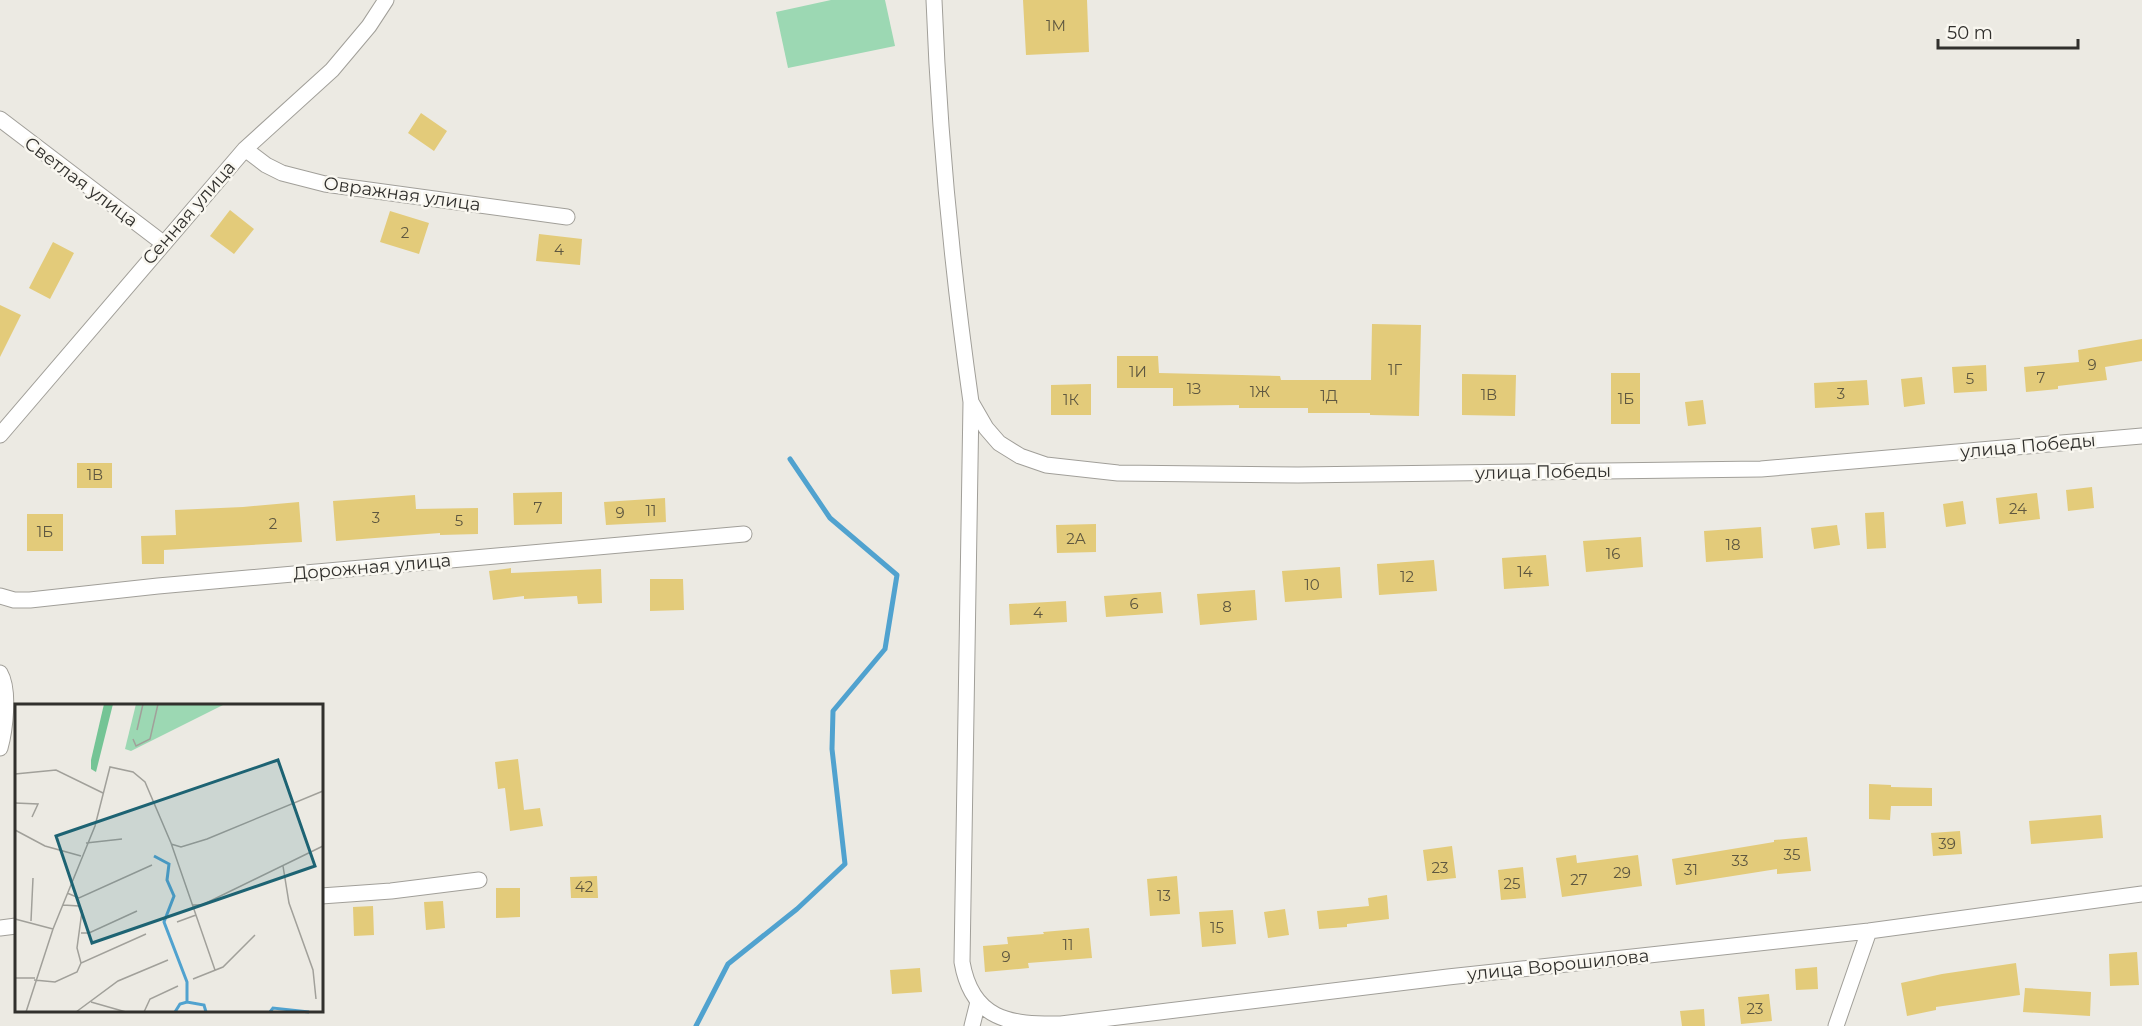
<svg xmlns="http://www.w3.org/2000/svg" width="2142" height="1026" font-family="Montserrat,sans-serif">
<rect width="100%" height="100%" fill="#eceae3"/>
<path fill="#9cd8b3" d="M 831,0 L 885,0 L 895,46 L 788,68 L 776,12 Z"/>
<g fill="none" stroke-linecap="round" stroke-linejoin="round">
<path stroke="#50a2cf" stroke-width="5" d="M 696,1026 L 728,964 L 797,909 L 845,864 L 832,749 L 833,711 L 885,649 L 897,575 L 830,518 L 790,459"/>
</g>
<path fill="#e3cb7a" d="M 1023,0 L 1087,0 L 1089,52 L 1026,55 Z
M 421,113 L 447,131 L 434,151 L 408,133 Z
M 230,210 L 254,229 L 234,254 L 210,236 Z
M 390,211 L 429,223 L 419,254 L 380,242 Z
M 539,234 L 582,239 L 580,265 L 536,261 Z
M 53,242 L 74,253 L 50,299 L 29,288 Z
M 0,305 L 21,315 L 0,357 Z
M 1372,324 L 1421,325 L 1419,416 L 1370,415 L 1370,413 L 1308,413 L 1308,408 L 1239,408 L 1239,405 L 1173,406 L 1173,388 L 1117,388 L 1117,356 L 1158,356 L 1159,373 L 1280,376 L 1281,380 L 1371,380 Z
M 2142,339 L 2142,361 L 2105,367 L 2107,380 L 2058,386 L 2058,389 L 2026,392 L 2024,367 L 2079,362 L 2078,350 Z
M 1986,365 L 1987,391 L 1954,393 L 1952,367 Z
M 1611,373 L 1640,373 L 1640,424 L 1611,424 Z
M 1462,374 L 1516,375 L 1515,416 L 1462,415 Z
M 1922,377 L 1925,404 L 1904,407 L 1901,379 Z
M 1867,380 L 1869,405 L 1815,408 L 1814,383 Z
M 1091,384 L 1091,415 L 1051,415 L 1051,385 Z
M 1703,400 L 1706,424 L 1688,426 L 1685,402 Z
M 77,463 L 112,463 L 112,488 L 77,488 Z
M 2092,487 L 2094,508 L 2068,511 L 2066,490 Z
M 562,492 L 562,524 L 514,525 L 513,493 Z
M 2037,493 L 2040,519 L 1999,524 L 1996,498 Z
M 415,495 L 416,509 L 478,508 L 478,534 L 440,535 L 440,533 L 336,541 L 333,501 Z
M 665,498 L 666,522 L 606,525 L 604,502 Z
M 1963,501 L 1966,524 L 1946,527 L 1943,504 Z
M 299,502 L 302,542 L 164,550 L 164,564 L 142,564 L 141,536 L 176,535 L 175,510 L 243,507 Z
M 1884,512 L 1886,548 L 1867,549 L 1865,513 Z
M 27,514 L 63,514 L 63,551 L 27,551 Z
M 1096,524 L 1096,552 L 1057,553 L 1056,525 Z
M 1837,525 L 1840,545 L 1814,549 L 1811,528 Z
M 1761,527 L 1763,558 L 1706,562 L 1704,531 Z
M 1641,537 L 1643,567 L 1586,572 L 1583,541 Z
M 1546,555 L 1549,586 L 1504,589 L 1502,558 Z
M 1434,560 L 1437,591 L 1379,595 L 1377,564 Z
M 1340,567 L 1342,598 L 1285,602 L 1282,571 Z
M 511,568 L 511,573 L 601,569 L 602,603 L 578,604 L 577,596 L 524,599 L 524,596 L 493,600 L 489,571 Z
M 650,579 L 683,579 L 684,610 L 650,611 Z
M 1255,590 L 1257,620 L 1200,625 L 1197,594 Z
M 1161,592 L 1163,613 L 1106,617 L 1104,596 Z
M 1066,601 L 1067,622 L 1010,625 L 1009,604 Z
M 518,759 L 524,810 L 540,808 L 543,826 L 510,831 L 505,788 L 498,789 L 495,762 Z
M 1869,784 L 1891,785 L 1891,787 L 1932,788 L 1932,806 L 1891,806 L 1890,820 L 1869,819 Z
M 2101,815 L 2103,838 L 2031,844 L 2029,821 Z
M 1960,831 L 1962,854 L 1933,856 L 1931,833 Z
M 1807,837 L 1811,871 L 1777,874 L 1777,869 L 1676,885 L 1672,859 L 1774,842 L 1774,840 Z
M 1452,846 L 1456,878 L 1427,881 L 1423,850 Z
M 1576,855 L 1577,863 L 1638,855 L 1642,886 L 1562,897 L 1556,858 Z
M 1523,867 L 1526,898 L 1501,900 L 1498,870 Z
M 597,876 L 598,898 L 571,898 L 570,877 Z
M 1177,876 L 1180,914 L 1150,916 L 1147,879 Z
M 496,888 L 520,888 L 520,917 L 496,918 Z
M 1387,895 L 1389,919 L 1347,924 L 1347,927 L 1319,929 L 1317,911 L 1369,906 L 1368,898 Z
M 443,901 L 445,928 L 426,930 L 424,902 Z
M 373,906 L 374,935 L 354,936 L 353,907 Z
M 1285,909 L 1289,935 L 1268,938 L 1264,912 Z
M 1233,910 L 1236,944 L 1202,947 L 1199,912 Z
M 1089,928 L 1092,958 L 1028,963 L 1029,968 L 985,972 L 983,946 L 1008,944 L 1007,937 L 1044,934 L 1043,932 Z
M 2137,952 L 2139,985 L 2110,986 L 2109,954 Z
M 2016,963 L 2020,995 L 1936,1007 L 1936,1010 L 1907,1016 L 1901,983 L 1942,974 Z
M 1817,967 L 1818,989 L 1796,990 L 1795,969 Z
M 920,968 L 922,992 L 892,994 L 890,970 Z
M 2025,988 L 2091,992 L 2090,1016 L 2023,1012 Z
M 1769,994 L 1772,1021 L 1741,1024 L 1738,997 Z
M 1704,1009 L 1705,1026 L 1682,1026 L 1680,1011 Z"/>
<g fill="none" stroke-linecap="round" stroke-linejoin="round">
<g stroke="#a19f99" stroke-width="17">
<path id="street" d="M 934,0 C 939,134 952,268 971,402 L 962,962 C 972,1020 1010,1025 1061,1024 L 1448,977 L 1869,931 L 2142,894
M 0,119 L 163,243
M 245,149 L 266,165 L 282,173 L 325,184 L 567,217
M 971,402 L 986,428 L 999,443 L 1020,456 L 1046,465 L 1118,473 L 1298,475 L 1761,469 L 2142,436
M 0,435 L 245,149 L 332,70 L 369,26 L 386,0
M 0,596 L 14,600 L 30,600 L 158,586 L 744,534
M 0,673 C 10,690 5,730 0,748
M 321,896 L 391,891 L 479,880
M 0,928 L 16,926
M 972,1026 L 978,1002
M 1836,1026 L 1869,931"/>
</g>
<use href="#street" stroke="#fff" stroke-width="15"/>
</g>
<g text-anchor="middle" stroke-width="5" stroke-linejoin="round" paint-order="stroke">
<g font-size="15" fill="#5e5740">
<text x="1056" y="31">1М</text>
<text x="405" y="238">2</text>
<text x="559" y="255">4</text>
<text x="2092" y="370">9</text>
<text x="1395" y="375">1Г</text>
<text x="1138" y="377">1И</text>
<text x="2041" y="383">7</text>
<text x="1970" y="384">5</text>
<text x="1194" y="394">1З</text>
<text x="1260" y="397">1Ж</text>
<text x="1841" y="399">3</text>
<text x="1489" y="400">1В</text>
<text x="1329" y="401">1Д</text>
<text x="1626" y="404">1Б</text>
<text x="1071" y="405">1К</text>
<text x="95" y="480">1В</text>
<text x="538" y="513">7</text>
<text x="2018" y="514">24</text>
<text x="651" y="516">11</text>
<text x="620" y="518">9</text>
<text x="376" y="523">3</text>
<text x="459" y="526">5</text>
<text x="273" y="529">2</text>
<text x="45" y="537">1Б</text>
<text x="1076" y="544">2А</text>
<text x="1733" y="550">18</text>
<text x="1613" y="559">16</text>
<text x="1525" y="577">14</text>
<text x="1407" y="582">12</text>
<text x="1312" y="590">10</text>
<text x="1134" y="609">6</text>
<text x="1227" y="612">8</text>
<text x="1038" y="618">4</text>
<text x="1947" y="849">39</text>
<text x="1792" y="860">35</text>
<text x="1740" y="866">33</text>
<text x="1440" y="873">23</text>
<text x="1691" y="875">31</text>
<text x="1622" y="878">29</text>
<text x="1579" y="885">27</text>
<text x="1512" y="889">25</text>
<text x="584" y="892">42</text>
<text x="1164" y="901">13</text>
<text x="1217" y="933">15</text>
<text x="1068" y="950">11</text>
<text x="1006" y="962">9</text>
<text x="1755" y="1014">23</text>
</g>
<g font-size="18" fill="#31302d" stroke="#f9f7f0">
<text transform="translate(81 182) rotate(37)" y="6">Светлая улица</text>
<text transform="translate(402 194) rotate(8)" y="6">Овражная улица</text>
<text transform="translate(189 213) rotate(-49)" y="6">Сенная улица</text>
<text transform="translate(2028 446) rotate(-5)" y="6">улица Победы</text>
<text transform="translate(1543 472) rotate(-1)" y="6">улица Победы</text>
<text transform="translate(372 567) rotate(-5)" y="6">Дорожная улица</text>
<text transform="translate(1558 965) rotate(-6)" y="6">улица Ворошилова</text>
</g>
</g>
<g transform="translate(15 704)">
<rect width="308" height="308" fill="#eceae3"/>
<path d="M 89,0 L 98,0 L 81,68 L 76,65 L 76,56 Z" fill="#74c495"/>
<path d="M 121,0 L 210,0 L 116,47 L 110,45 Z" fill="#9cd8b3"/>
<path fill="none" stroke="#50a2cf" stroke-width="3" d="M 139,152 L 154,160 L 152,176 L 159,192 L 149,218 L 172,278 L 172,298M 160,308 L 165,300 L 172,298 L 189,301 L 191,308M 255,308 L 258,304 L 294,308"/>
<path fill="none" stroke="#a1a09a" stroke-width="1.5" d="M 122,26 L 128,0M 118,35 L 121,42 L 135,35 L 143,0M 0,70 L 41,66 L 88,89M 0,99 L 23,100 L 17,113M 0,126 L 30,142 L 66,152M 71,139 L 107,135M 156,140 L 166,143 L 192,135 L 308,87M 268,162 L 274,199 L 298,266 L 301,295M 52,189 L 64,194 L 137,161M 48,201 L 64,202 L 67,207 L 62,244 L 66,259M 178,201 L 187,201 L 308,142M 0,215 L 38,225M 16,217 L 18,174M 162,218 L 181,211M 66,229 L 74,229 L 122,207M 0,274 L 20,274M 178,275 L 208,263 L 240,231M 19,276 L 40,278 L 62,268 L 66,259 L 131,230M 76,298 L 111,308M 11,308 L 38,225 L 80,122 L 95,63 L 118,68 L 130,78 L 156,139 L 200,266M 61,308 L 103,277 L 153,256M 129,308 L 135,295 L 163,282"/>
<path fill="#1d6373" fill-opacity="0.15" stroke="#1d6373" stroke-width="3" d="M 263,56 L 300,162 L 77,239 L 41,132 Z"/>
<rect width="308" height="308" fill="none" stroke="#31302d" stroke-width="3"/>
</g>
<path d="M1938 39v9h140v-9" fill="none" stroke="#31302d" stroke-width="3"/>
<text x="1947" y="39" font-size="18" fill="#31302d" stroke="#f9f7f0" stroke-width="4.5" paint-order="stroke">50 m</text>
</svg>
